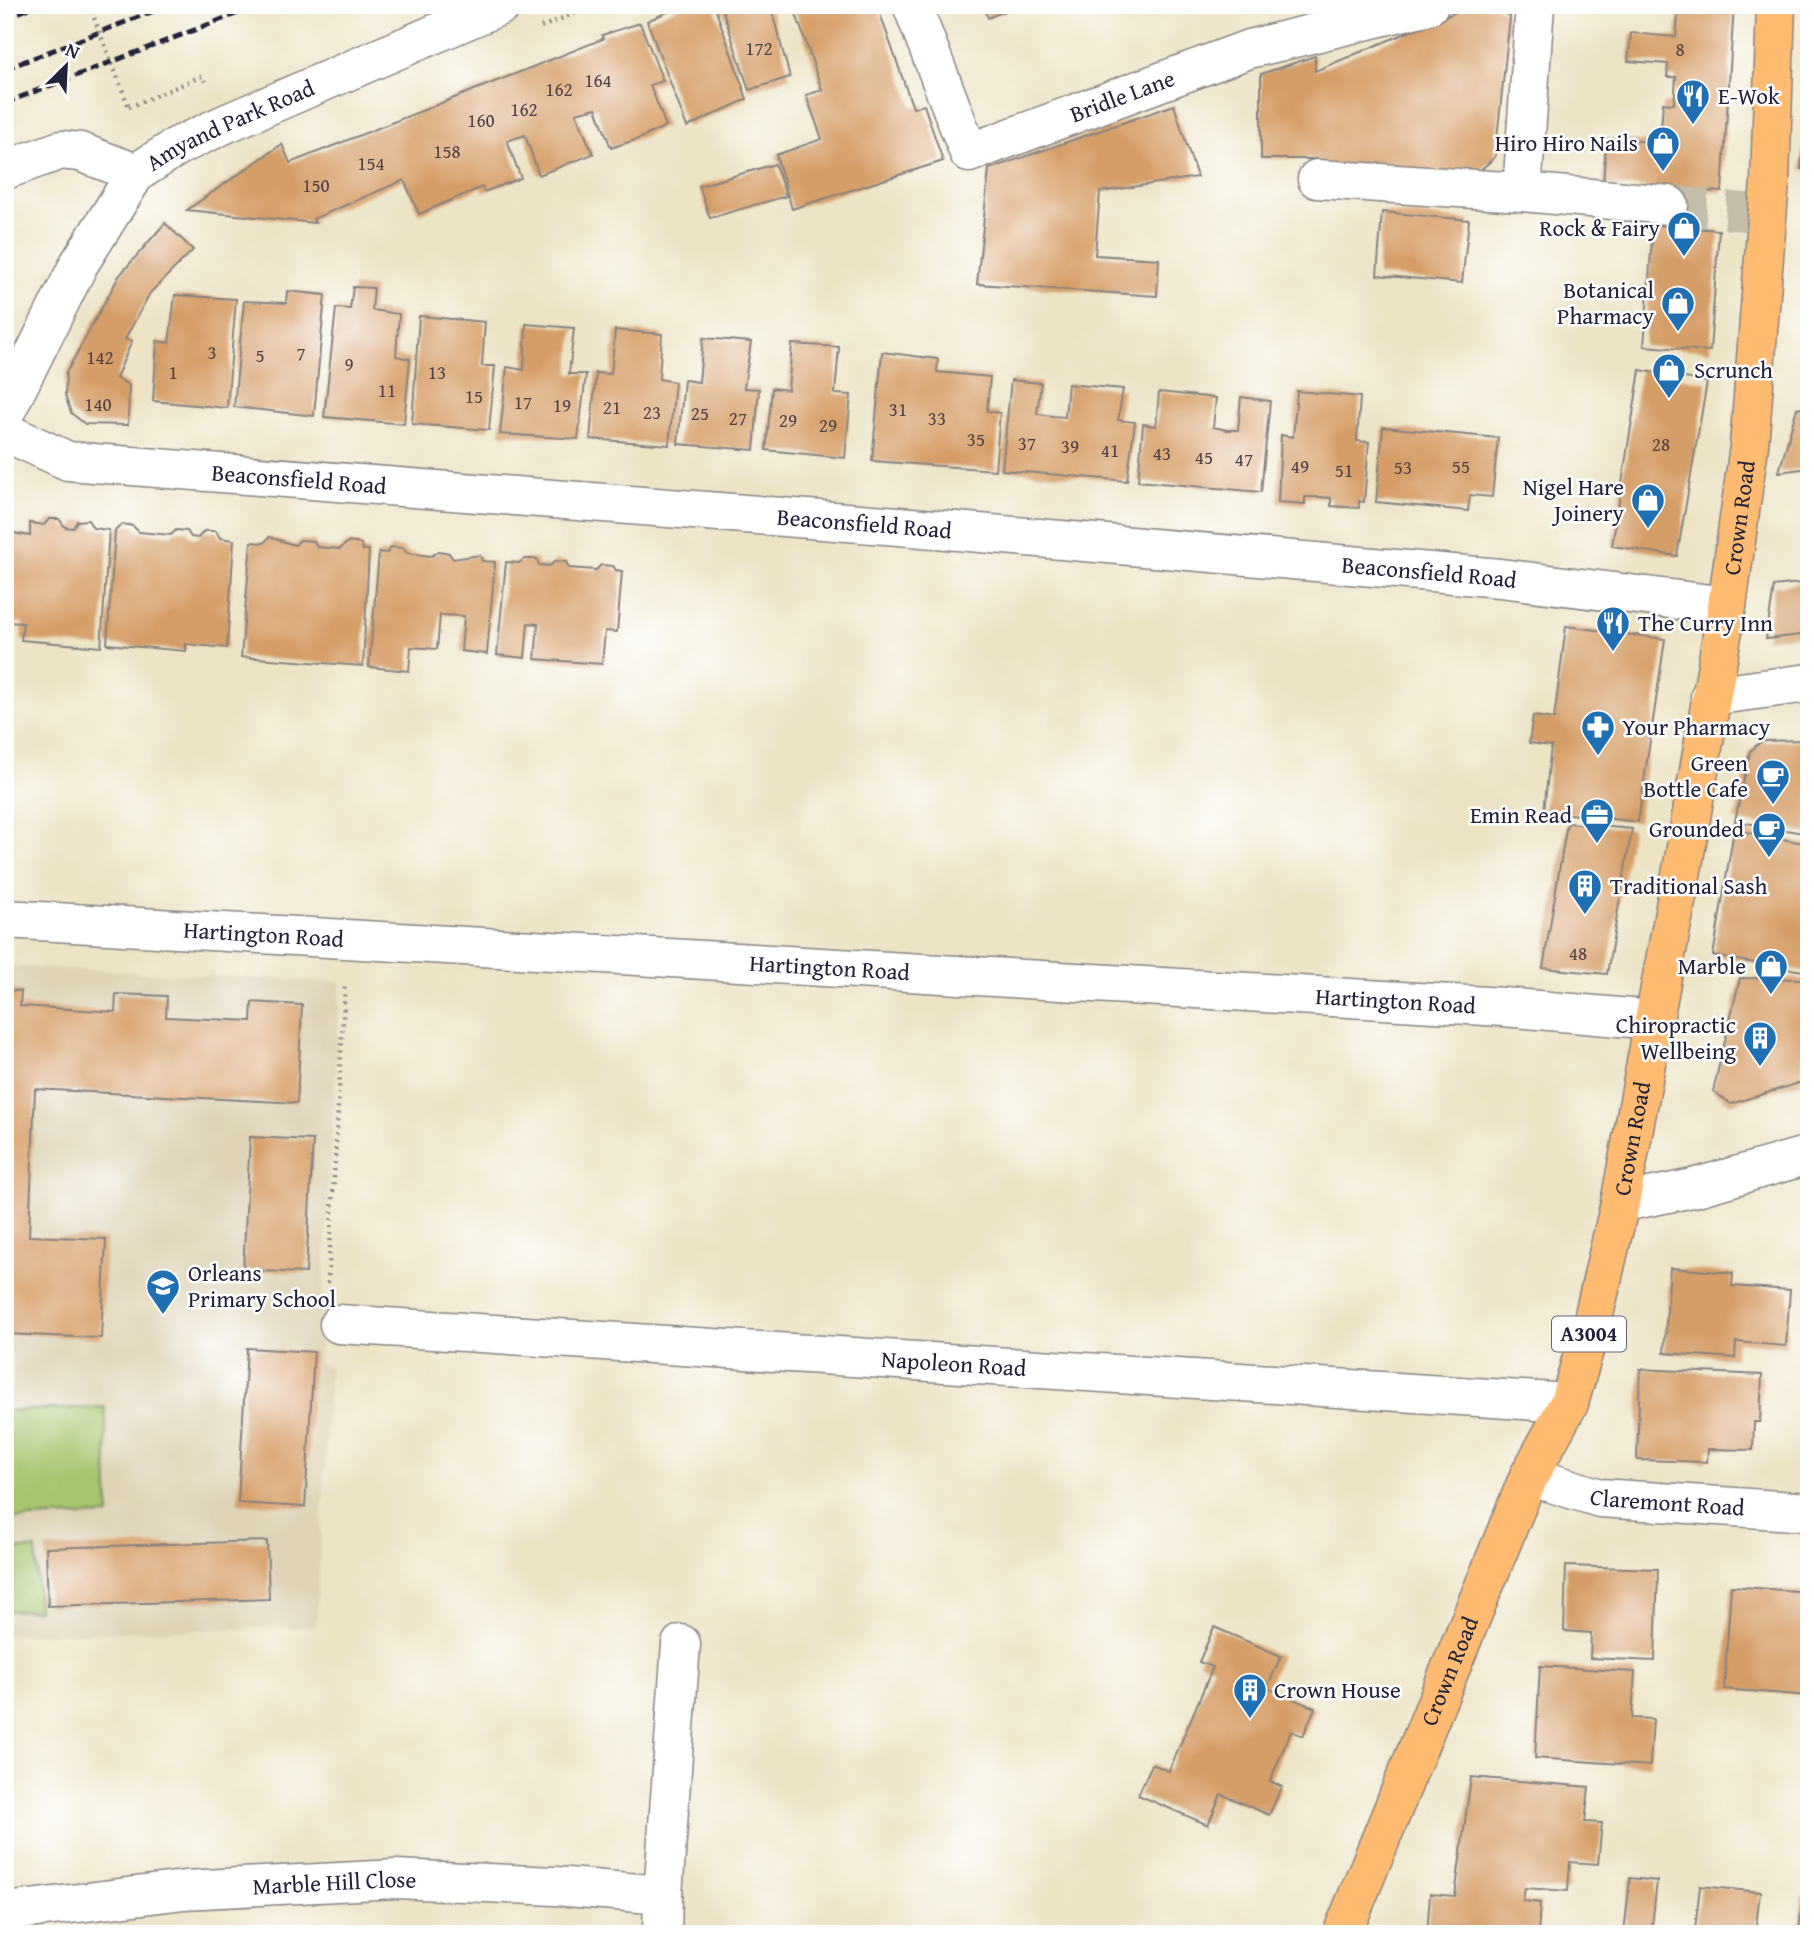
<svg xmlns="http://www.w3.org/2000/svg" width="1814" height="1939" font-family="'Gentium Book Plus',serif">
<rect width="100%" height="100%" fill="#fff"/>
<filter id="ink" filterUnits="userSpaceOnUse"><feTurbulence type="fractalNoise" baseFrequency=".0143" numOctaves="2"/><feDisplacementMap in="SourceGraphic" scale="14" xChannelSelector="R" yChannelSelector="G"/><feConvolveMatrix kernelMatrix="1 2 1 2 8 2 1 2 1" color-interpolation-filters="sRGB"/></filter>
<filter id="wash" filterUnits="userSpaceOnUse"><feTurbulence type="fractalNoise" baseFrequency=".00686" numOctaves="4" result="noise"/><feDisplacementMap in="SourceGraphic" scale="28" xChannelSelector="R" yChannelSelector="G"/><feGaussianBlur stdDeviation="1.57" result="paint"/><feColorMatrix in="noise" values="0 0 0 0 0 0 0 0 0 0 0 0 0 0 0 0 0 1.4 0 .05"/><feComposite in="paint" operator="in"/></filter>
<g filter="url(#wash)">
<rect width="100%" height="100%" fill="#ede4c6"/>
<path fill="#ded3b5" d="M 5,966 L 341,982 L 319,1364 L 330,1367 L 316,1627 L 5,1635 Z"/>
<path fill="#a5c56d" stroke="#647454" stroke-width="2" d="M 105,1407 L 109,1515 L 5,1519 L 5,1411 Z
M 36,1549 L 38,1610 L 5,1611 L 5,1549 Z"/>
<g id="blocks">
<path fill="#d59e67" d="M 683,5 L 714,5 L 747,99 L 687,127 L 647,21 Z
M 721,5 L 770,5 L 790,77 L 749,90 Z
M 793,5 L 877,5 L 913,108 L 924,105 L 943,161 L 792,209 L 776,155 L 822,139 L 806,95 L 822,90 Z
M 922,5 L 949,5 L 949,6 L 925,14 Z
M 983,5 L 1019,5 L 988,18 Z
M 1473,5 L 1495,5 L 1510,17 L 1495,157 L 1463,186 L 1315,171 L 1315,159 L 1261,159 L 1261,74 L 1315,56 L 1315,71 Z
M 1679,5 L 1734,5 L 1722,192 L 1603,185 L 1606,139 L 1655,142 L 1653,160 L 1670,161 L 1671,144 L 1660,142 L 1663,103 L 1674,104 L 1676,77 L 1667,77 L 1668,64 L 1628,61 L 1631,33 L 1676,37 Z
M 640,23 L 663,81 L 650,85 L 666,126 L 641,138 L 611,148 L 596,108 L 576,113 L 593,154 L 539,175 L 525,135 L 507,141 L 521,178 L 484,192 L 482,187 L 419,214 L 404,180 L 313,219 L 315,223 L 187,210 L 282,144 L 290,163 L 603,39 L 602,35 Z
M 1807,97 L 1809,97 L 1809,170 L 1801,169 Z
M 1174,105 L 1197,177 L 1100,192 L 1095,255 L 1159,259 L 1157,296 L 977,284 L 989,169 Z
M 775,164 L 786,196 L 710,218 L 699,186 Z
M 1382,212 L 1469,220 L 1462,283 L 1377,275 Z
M 165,223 L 193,250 L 150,293 L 125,339 L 132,341 L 116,378 L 129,385 L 128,425 L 85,424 L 71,413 L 65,395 L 66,373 L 119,276 Z
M 1653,225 L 1719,230 L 1710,351 L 1644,346 Z
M 353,287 L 374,288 L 372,310 L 399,314 L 396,356 L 410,359 L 404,424 L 324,417 L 336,308 L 350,309 Z
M 287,291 L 325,295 L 314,416 L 234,407 L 244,301 L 286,303 Z
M 175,295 L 236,299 L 227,408 L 153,401 L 157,341 L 169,343 Z
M 419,316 L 485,322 L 482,366 L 495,366 L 489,430 L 412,424 Z
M 526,324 L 574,328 L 569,374 L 586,374 L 578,439 L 500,434 L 507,367 L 524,370 Z
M 615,330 L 662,334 L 659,379 L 675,382 L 669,445 L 590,439 L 596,373 L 611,374 Z
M 703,338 L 751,342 L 744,388 L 759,389 L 754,450 L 678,444 L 684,380 L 699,382 Z
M 792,344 L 839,347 L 835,394 L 851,395 L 845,458 L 766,450 L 772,388 L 788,390 Z
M 882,352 L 938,359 L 937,372 L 990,377 L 987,411 L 1000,413 L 995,470 L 872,461 Z
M 1640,370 L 1707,382 L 1677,556 L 1612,546 Z
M 1011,380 L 1041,383 L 1037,414 L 1053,416 L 1065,417 L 1068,384 L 1123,389 L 1118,420 L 1135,422 L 1127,481 L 1002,470 Z
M 1297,391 L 1360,397 L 1357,441 L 1369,442 L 1364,502 L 1359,501 L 1359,508 L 1331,506 L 1331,498 L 1319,497 L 1305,497 L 1305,504 L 1278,502 L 1281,435 L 1293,437 Z
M 1159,392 L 1216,398 L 1213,427 L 1227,430 L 1238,430 L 1241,397 L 1270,401 L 1261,492 L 1138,481 L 1143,424 L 1156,426 Z
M 1809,406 L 1809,468 L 1779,472 L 1797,408 Z
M 1383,427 L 1498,438 L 1492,497 L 1470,495 L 1468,511 L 1376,502 Z
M 49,519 L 59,519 L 65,527 L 73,528 L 77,521 L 88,520 L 93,528 L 109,530 L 101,647 L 21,640 L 23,623 L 8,622 L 5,639 L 8,532 L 30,536 L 30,523 L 44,525 Z
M 122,524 L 133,526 L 139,532 L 171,535 L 176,530 L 187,531 L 191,537 L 198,538 L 204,531 L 216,531 L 220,538 L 234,540 L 227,648 L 186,644 L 186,651 L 107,644 L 115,531 Z
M 269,537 L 295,545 L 300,540 L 314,541 L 317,547 L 340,549 L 348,542 L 361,544 L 363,550 L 369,550 L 363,666 L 241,657 L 251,542 L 264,543 Z
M 391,547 L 403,548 L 407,553 L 431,556 L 439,551 L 449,553 L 453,559 L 480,555 L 482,561 L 495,562 L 487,654 L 461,651 L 464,616 L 440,615 L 437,649 L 411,647 L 409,671 L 369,667 L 379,552 L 387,553 Z
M 524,559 L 537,559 L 539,565 L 550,566 L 555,561 L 566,562 L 569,568 L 596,570 L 601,565 L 613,566 L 616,570 L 622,571 L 617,632 L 605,631 L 602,664 L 535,659 L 538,624 L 528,623 L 525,658 L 497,655 L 506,562 L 519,563 Z
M 1809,582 L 1809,634 L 1766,639 L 1774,586 Z
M 1566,626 L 1665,639 L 1638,822 L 1544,811 L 1551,746 L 1529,743 L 1533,716 L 1554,719 Z
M 1809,740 L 1809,834 L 1735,821 L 1750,751 L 1762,741 Z
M 1567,823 L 1632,829 L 1607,974 L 1543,968 Z
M 1734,830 L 1809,844 L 1809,875 L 1802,900 L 1809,901 L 1809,972 L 1713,956 Z
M 1740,978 L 1807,979 L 1802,1082 L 1731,1104 L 1713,1091 Z
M 5,990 L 21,991 L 20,1006 L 115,1012 L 116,994 L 167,996 L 166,1017 L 251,1021 L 252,1002 L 302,1005 L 297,1103 L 35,1089 L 29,1236 L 106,1239 L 101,1338 L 5,1334 Z
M 250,1137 L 313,1140 L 306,1273 L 243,1270 Z
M 1670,1268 L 1733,1273 L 1732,1286 L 1790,1290 L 1786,1346 L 1736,1342 L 1735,1358 L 1664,1353 Z
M 247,1348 L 314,1352 L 305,1507 L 238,1503 Z
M 1640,1369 L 1762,1375 L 1760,1422 L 1754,1422 L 1753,1450 L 1708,1449 L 1707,1462 L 1637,1460 Z
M 267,1541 L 269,1599 L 48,1606 L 46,1548 Z
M 1566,1566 L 1658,1569 L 1655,1661 L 1590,1658 L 1591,1633 L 1564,1631 Z
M 1731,1586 L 1809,1592 L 1809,1696 L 1724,1689 Z
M 1214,1627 L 1281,1656 L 1267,1688 L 1315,1708 L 1303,1736 L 1291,1731 L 1270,1781 L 1282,1787 L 1269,1815 L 1221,1794 L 1208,1825 L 1138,1795 L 1152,1764 L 1169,1771 L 1213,1667 L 1199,1662 Z
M 1540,1666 L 1635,1672 L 1632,1718 L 1653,1719 L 1650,1766 L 1535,1758 Z
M 1471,1777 L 1589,1787 L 1585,1822 L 1602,1823 L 1598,1864 L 1570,1862 L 1568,1891 L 1525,1888 L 1523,1901 L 1540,1903 L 1538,1934 L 1427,1934 L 1430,1894 L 1455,1896 Z
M 1630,1878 L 1657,1881 L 1652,1926 L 1695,1930 L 1700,1886 L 1760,1892 L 1755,1934 L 1624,1934 Z
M 1802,1896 L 1809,1897 L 1809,1934 L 1799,1934 Z"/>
</g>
</g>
<g filter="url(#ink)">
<use href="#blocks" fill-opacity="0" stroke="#888380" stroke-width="2"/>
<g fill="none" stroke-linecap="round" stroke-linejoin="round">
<path stroke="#c4bdaa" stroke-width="38" stroke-dasharray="38 19" stroke-linecap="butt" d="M 1669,205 L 1767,214"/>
<g stroke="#888380" stroke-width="41">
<g id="minor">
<path id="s1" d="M 912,5 L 969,153 L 1249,49 L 1429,5"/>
<path d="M 5,170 L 61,150 L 80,152 L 136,173"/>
<path d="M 1317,179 L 1522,192 L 1669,205"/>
<path d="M 1522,192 L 1535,5"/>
<path id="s2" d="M 5,413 L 79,264 L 136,173 L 178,146 L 225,124 L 502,5"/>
<path id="s3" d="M 5,432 L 68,461 L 911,527 L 1500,578 L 1727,606"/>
<path d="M 1710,696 L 1809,683"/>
<path id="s4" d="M 5,919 L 1503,1007 L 1654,1020"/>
<path d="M 1620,1203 L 1693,1188 L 1809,1155"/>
<path id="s5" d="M 339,1324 L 1569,1403"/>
<path id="s6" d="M 1529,1476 L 1600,1498 L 1809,1512"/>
<path d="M 663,1895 L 681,1644"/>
<path id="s7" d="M 5,1912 L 184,1890 L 396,1879 L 555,1886 L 663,1895 L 662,1934"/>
</g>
</g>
<g stroke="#888380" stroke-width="41">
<g id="major">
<path id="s8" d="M 1342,1934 L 1529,1476 L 1569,1403 L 1593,1319 L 1620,1203 L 1684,859 L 1727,606 L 1749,446 L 1770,181 L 1776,5"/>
</g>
</g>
<path stroke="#888380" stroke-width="4.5" stroke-dasharray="2 5" stroke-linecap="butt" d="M 541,27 L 595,5
M 129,107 L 202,76 L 207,85
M 328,1283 L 345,984"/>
<use href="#minor" stroke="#fff" stroke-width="38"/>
<use href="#major" stroke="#febb71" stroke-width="38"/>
<path stroke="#22223b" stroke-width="5" stroke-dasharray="10 5" stroke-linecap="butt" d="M 5,18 L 37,5
M 5,69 L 169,5
M 5,103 L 259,5"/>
<path stroke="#888380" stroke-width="4.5" stroke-dasharray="2 5" stroke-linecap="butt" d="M 89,5 L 129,107"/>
</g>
</g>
<defs>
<g id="restaurant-pin" transform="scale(1.75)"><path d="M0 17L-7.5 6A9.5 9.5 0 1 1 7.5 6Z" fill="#1f6fb2" stroke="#fff"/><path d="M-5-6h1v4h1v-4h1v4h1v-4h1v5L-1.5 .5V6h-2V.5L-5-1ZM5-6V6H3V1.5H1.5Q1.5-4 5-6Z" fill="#fff"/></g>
<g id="shop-pin" transform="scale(1.75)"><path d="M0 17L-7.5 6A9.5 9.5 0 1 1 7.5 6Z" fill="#1f6fb2" stroke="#fff"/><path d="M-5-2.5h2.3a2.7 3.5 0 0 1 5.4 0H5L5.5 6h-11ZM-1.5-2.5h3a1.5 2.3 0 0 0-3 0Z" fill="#fff"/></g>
<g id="pharmacy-pin" transform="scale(1.75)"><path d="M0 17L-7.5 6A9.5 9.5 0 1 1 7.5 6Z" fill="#1f6fb2" stroke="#fff"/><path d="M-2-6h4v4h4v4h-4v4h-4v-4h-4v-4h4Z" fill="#fff"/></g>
<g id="cafe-pin" transform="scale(1.75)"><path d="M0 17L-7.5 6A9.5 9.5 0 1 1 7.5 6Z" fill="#1f6fb2" stroke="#fff"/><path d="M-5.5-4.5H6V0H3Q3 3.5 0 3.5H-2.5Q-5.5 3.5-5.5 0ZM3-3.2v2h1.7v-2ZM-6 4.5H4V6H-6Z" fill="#fff"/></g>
<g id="office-pin" transform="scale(1.75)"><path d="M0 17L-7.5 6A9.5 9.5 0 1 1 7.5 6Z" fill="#1f6fb2" stroke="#fff"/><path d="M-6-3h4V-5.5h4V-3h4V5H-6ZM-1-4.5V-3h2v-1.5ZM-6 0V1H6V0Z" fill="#fff"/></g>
<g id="building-pin" transform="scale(1.75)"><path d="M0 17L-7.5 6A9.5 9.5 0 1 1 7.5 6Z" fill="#1f6fb2" stroke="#fff"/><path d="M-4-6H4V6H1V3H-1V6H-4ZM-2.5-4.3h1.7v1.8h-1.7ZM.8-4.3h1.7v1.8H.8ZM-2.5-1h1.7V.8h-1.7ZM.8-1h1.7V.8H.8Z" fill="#fff"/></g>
<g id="school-pin" transform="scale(1.75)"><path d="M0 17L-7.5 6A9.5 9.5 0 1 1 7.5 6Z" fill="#1f6fb2" stroke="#fff"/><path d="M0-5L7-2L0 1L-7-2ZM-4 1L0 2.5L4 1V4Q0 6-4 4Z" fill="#fff"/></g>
</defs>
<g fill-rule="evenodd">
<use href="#restaurant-pin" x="1693" y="96"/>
<use href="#shop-pin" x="1663" y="143"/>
<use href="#shop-pin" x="1684" y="228"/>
<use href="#shop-pin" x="1678" y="303"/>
<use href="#shop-pin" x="1669" y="370"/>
<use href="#shop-pin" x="1648" y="500"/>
<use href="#restaurant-pin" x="1613" y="623"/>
<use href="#pharmacy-pin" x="1598" y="727"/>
<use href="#cafe-pin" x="1773" y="776"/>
<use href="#office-pin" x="1597" y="815"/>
<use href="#cafe-pin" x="1769" y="829"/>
<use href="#building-pin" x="1585" y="886"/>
<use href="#shop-pin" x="1771" y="966"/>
<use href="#building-pin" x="1760" y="1038"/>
<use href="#school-pin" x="163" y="1286"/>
<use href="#building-pin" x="1250" y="1690"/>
</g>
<g text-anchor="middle" stroke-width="5" stroke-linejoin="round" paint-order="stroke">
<g font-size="19" fill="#4f4146">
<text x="759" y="55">172</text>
<text x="1680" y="56">8</text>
<text x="598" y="87">164</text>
<text x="559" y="96">162</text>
<text x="524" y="116">162</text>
<text x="481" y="127">160</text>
<text x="447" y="158">158</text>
<text x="371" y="170">154</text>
<text x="316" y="192">150</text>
<text x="212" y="359">3</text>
<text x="301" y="360">7</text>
<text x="260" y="362">5</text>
<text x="100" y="364">142</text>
<text x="349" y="371">9</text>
<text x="173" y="379">1</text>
<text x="437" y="379">13</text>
<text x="387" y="397">11</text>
<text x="474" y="403">15</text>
<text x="523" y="409">17</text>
<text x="98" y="411">140</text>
<text x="562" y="412">19</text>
<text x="612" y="414">21</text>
<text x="898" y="416">31</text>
<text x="652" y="419">23</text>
<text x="700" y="420">25</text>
<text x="738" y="425">27</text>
<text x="937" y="425">33</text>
<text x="788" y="427">29</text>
<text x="828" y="432">29</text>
<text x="976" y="446">35</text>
<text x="1027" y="450">37</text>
<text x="1661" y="451">28</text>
<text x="1070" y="453">39</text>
<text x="1110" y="457">41</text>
<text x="1162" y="460">43</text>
<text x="1204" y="464">45</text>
<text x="1244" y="466">47</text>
<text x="1300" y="473">49</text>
<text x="1461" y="473">55</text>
<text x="1403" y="474">53</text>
<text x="1344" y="477">51</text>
<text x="1578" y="960">48</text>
</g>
<rect fill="#fff" stroke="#646476" stroke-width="2" x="1552" y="1316.5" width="74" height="35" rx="5"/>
<g font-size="21" font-weight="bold" fill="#22223b">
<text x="1589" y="1341">A3004</text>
</g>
<g font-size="23" fill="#22223b" stroke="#fff">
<text dy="8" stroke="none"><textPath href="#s1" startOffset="322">Bridle Lane</textPath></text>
<text dy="8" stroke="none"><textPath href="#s2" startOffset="380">Amyand Park Road</textPath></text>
<text dy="8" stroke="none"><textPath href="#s3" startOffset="301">Beaconsfield Road</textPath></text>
<text dy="8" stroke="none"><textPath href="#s8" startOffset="1480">Crown Road</textPath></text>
<text dy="8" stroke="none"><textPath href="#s3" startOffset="868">Beaconsfield Road</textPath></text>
<text dy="8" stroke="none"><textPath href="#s3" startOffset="1435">Beaconsfield Road</textPath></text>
<text dy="8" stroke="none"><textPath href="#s4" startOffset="259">Hartington Road</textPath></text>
<text dy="8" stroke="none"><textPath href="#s4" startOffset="826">Hartington Road</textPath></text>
<text dy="8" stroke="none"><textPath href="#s4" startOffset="1393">Hartington Road</textPath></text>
<text dy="8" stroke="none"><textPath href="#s8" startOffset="850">Crown Road</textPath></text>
<text dy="8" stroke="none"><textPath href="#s5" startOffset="616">Napoleon Road</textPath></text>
<text dy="8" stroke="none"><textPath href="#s6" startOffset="142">Claremont Road</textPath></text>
<text dy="8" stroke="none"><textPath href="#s8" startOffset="284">Crown Road</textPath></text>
<text dy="8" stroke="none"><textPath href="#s7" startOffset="331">Marble Hill Close</textPath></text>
</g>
<g font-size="23" fill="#22223b" stroke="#fff" text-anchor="end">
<text x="1718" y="104" text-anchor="start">E-Wok</text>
<text x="1638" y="151">Hiro Hiro Nails</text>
<text x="1660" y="236">Rock &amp; Fairy</text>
<text x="1654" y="298">Botanical<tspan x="1654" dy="26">Pharmacy</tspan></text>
<text x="1694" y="378" text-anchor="start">Scrunch</text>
<text x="1624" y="495">Nigel Hare<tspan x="1624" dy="26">Joinery</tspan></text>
<text x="1638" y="631" text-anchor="start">The Curry Inn</text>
<text x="1622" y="735" text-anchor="start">Your Pharmacy</text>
<text x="1748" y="771">Green<tspan x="1748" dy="26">Bottle Cafe</tspan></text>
<text x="1572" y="823">Emin Read</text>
<text x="1744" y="837">Grounded</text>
<text x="1610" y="894" text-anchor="start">Traditional Sash</text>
<text x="1746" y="974">Marble</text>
<text x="1736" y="1033">Chiropractic<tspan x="1736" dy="26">Wellbeing</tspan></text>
<text x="188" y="1281" text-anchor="start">Orleans<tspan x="188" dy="26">Primary School</tspan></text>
<text x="1274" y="1698" text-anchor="start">Crown House</text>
</g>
</g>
<rect width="1814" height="1939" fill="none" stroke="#fff" stroke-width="28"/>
<g transform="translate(66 66) rotate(24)" stroke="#ffffff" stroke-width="5" paint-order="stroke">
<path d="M0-5L12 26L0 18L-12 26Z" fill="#22223b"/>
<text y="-10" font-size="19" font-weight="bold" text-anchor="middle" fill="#22223b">N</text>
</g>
</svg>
